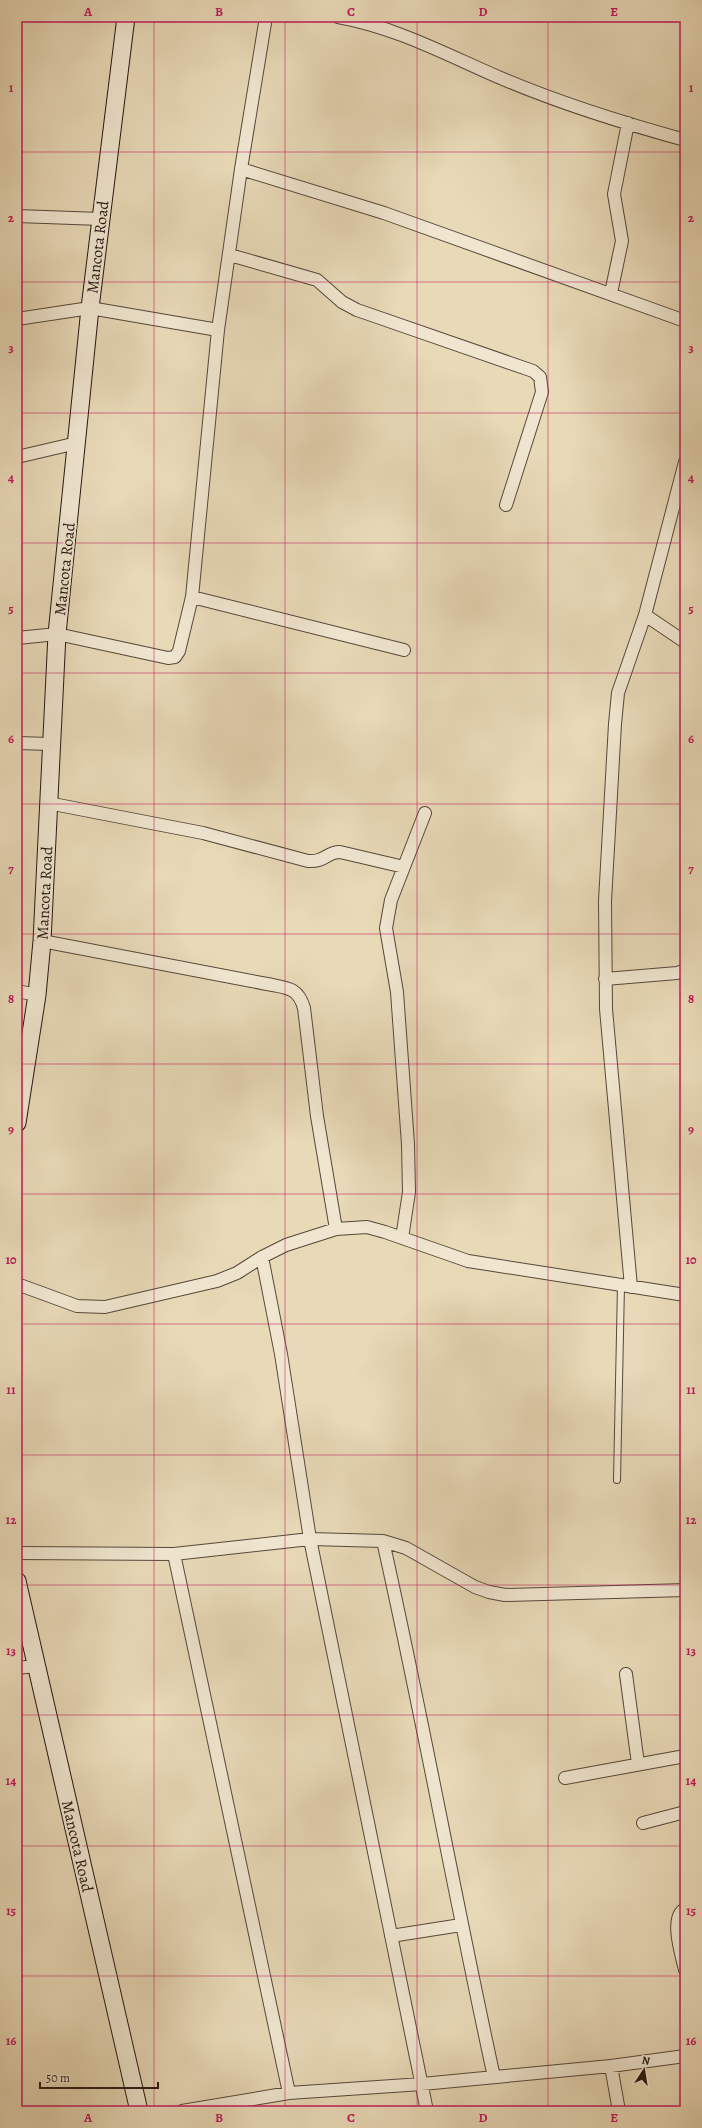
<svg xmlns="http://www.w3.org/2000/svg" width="702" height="2128" font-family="Alegreya,serif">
<rect width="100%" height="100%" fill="#e8d9b7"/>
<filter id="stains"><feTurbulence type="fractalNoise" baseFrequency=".005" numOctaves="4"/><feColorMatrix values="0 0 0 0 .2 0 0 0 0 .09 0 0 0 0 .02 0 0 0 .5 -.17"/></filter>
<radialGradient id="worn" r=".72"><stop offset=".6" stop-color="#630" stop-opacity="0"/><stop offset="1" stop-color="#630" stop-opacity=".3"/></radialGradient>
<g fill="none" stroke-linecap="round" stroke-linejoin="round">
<g stroke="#56483a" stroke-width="8">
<path id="lane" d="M 617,1480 L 621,1285"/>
</g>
<g stroke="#56483a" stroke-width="14">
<path id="street" d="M 338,17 C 396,27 449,56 503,79 C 562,104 623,123 685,140
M 241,169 L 384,213 L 685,321
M 17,216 L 101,219
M 230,255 L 317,280 L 342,302 L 357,310 L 533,371 L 540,377 L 542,392 L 506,505
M 611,293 L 622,241 L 614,194 L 628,123
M 17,319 L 90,308 L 218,330
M 17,457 L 77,443
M 685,462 L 645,615 L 685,642
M 192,597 L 404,650
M 17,638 L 57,634 L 168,658 L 175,657 L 179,651 L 192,597 L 218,330 L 241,169 L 266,17
M 17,743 L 51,744
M 48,803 L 203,833 L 308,861 C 326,862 326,852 340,852 L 404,867
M 42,941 L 267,984 C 287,988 298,987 304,1008 L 317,1116 L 336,1229
M 605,979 L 677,973 L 685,970
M 17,991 L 37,995
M 402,1238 L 409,1192 L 408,1144 L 397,992 L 386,928 L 391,900 L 425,813
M 262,1257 L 281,1354 L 310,1539 L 427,2111
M 17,1284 L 77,1306 L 105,1307 L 217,1281 L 237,1273 L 262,1257 L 286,1245 L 336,1229 L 367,1227 L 385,1232 L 468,1261 L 685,1295
M 631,1287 L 606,1009 L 605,901 L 615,724 L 618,693 L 645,615
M 383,1541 C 423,1719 455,1899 494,2077
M 17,1553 L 174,1554 L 310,1539 L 383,1541 L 406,1548 L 475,1587 L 489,1592 L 505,1595 L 685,1590
M 174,1554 L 289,2093
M 17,1668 L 36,1666
M 626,1674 L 638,1764
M 565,1778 L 685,1756
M 643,1823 L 685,1812
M 685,1909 C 669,1917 682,1956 685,1970
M 391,1936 L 461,1925
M 611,2066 L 619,2111
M 182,2111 L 289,2093 L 422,2084 L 611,2066 L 685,2056"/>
</g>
<g stroke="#251710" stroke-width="19">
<path id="secondary" d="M 17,1123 L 37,995 L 42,941 L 57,634 L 90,308 L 126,17
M 17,1581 L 139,2111"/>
</g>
<use href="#lane" stroke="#f0e6d0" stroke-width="6"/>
<use href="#street" stroke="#f0e6d0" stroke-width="12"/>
<use href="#secondary" stroke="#f0e6d0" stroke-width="17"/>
</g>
<path fill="none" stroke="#c2185b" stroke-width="1" stroke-opacity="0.55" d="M 154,17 L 154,2111M 285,17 L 285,2111M 417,17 L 417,2111M 548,17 L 548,2111M 17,152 L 685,152M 17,282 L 685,282M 17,413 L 685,413M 17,543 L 685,543M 17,673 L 685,673M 17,804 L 685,804M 17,934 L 685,934M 17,1064 L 685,1064M 17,1194 L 685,1194M 17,1324 L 685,1324M 17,1455 L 685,1455M 17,1585 L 685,1585M 17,1715 L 685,1715M 17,1846 L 685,1846M 17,1976 L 685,1976"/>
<g text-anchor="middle" stroke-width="4" stroke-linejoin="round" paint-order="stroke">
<g font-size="16" fill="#251710" stroke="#f0e6d0">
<text transform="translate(97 247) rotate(-83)" y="6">Mancota Road</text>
<text transform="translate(64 569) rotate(-84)" y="6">Mancota Road</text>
<text transform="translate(44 893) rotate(-87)" y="6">Mancota Road</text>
<text transform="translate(78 1846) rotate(77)" y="6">Mancota Road</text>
</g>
</g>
<rect width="702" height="2128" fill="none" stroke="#e8d9b7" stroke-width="44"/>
<g transform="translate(644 2070) rotate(12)" stroke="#f0e6d0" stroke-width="3" paint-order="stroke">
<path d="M0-3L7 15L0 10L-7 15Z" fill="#251710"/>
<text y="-6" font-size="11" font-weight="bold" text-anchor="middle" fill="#251710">N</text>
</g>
<path d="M40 2082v6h118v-6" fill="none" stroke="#251710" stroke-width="2"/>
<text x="46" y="2082" font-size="12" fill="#251710" stroke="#f0e6d0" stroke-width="3" paint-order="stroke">50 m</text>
<rect x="22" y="22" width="658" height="2084" fill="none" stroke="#c2185b" stroke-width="1.5"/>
<g font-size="13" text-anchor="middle" font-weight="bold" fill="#c2185b">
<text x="88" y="16">A</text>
<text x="219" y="16">B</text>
<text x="351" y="16">C</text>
<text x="483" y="16">D</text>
<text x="614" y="16">E</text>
<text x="11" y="92">1</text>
<text x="691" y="92">1</text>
<text x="11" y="222">2</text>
<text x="691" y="222">2</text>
<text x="11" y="352">3</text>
<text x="691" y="352">3</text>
<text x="11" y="482">4</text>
<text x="691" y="482">4</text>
<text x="11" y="613">5</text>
<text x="691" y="613">5</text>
<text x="11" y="743">6</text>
<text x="691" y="743">6</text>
<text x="11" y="873">7</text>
<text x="691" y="873">7</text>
<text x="11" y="1003">8</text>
<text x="691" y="1003">8</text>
<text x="11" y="1134">9</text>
<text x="691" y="1134">9</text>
<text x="11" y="1264">10</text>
<text x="691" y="1264">10</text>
<text x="11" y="1394">11</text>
<text x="691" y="1394">11</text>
<text x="11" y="1524">12</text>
<text x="691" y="1524">12</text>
<text x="11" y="1655">13</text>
<text x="691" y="1655">13</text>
<text x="11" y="1785">14</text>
<text x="691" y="1785">14</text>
<text x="11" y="1915">15</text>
<text x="691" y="1915">15</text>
<text x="11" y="2045">16</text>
<text x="691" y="2045">16</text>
<text x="88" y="2122">A</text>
<text x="219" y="2122">B</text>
<text x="351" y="2122">C</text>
<text x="483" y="2122">D</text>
<text x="614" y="2122">E</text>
</g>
<rect width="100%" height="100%" filter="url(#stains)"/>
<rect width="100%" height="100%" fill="url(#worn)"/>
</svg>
